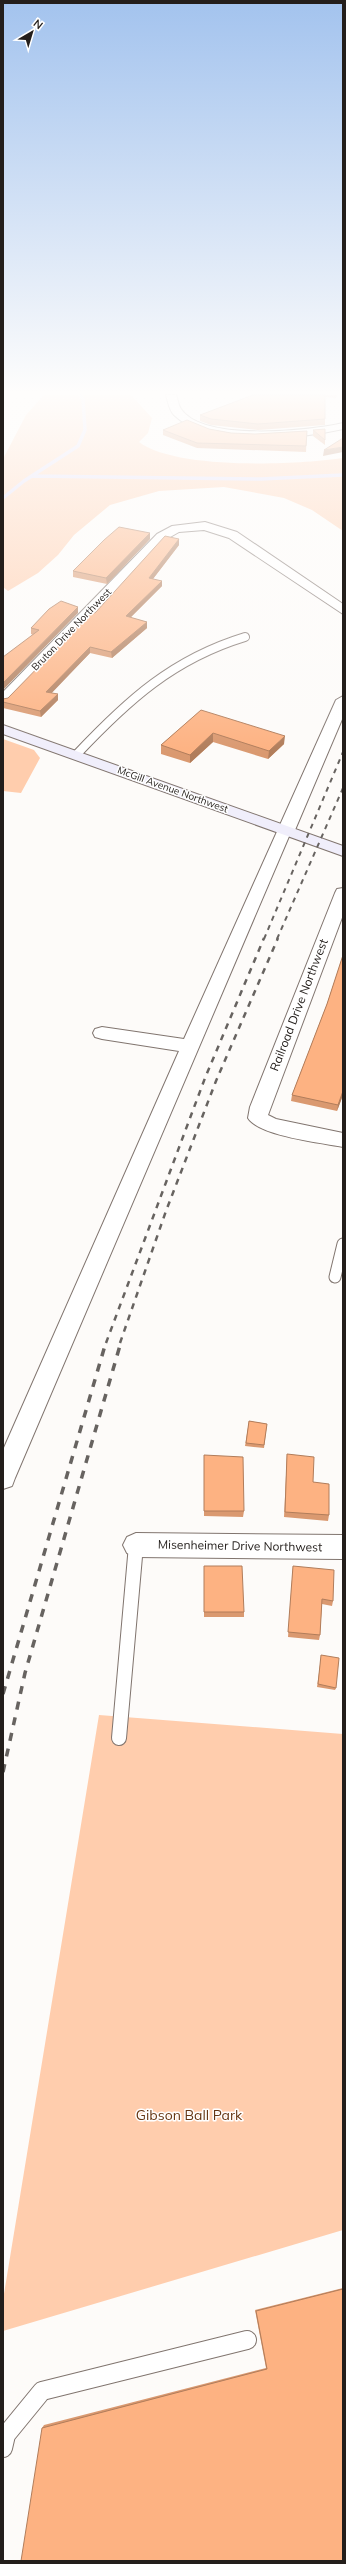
<svg xmlns="http://www.w3.org/2000/svg" width="346" height="2564" font-family="Mulish,sans-serif">
<rect width="100%" height="100%" fill="#fdfbf9"/>
<path fill="#ffcdad" d="M 44,395 L 131,395 L 152,418 L 148,433 L 139,442 C 176,470 296,465 343,458 L 343,531 L 312,510 L 284,498 L 224,487 L 159,491 L 110,505 L 74,535 L 58,555 L 38,573 L 8,591 L 3,587 L 3,459 L 26,415 Z
M 3,739 L 34,750 L 40,758 L 21,793 L 3,791 Z
M 99,1715 L 343,1734 L 343,2230 L 3,2331 L 3,2300 Z"/>
<g fill="none" stroke-linecap="round" stroke-linejoin="round">
<path stroke="#ddd9f8" stroke-width="3.5" d="M 32,476 L 261,479 L 343,475
M 3,498 L 24,481 L 78,446 L 85,430 L 83,399 L 80,395"/>
<g stroke="#81756f" stroke-width="10">
<path id="lane-far3" d="M 77,754 C 128,700 173,659 245,637"/>
</g>
<g stroke="#81756f" stroke-width="13">
<path id="lane-far2" d="M 335,1277 L 343,1244"/>
</g>
<g stroke="#81756f" stroke-width="16">
<path id="lane-far1" d="M 119,1738 L 136,1545"/>
</g>
<g stroke="#81756f" stroke-width="20">
<path id="lane" d="M 3,2448 L 6,2435 L 42,2391 L 247,2340"/>
</g>
<g stroke="#81756f" stroke-width="2">
<path id="street" d="M 166,395 L 176,395 C 178,399 178,405 181,409 C 203,442 309,431 343,423 L 343,429 C 299,439 209,449 174,415 C 169,410 168,401 166,395 Z
M 205,522 L 237,532 L 343,604 L 343,614 L 229,538 L 204,530 L 179,532 L 165,540 L 8,703 L 3,704 L 3,692 L 157,534 L 172,526 Z
M 343,696 L 343,717 L 295,830 L 290,834 L 15,1478 L 12,1486 L 3,1489 L 3,1450 L 179,1051 L 102,1039 L 95,1037 L 93,1033 L 95,1029 L 102,1027 L 184,1039 L 336,700 Z
M 343,888 L 343,915 L 268,1115 L 276,1119 L 343,1133 L 343,1147 C 322,1143 259,1136 248,1118 L 250,1107 L 335,893 L 337,889 Z
M 136,1533 L 343,1535 L 343,1559 L 136,1557 L 127,1553 L 123,1545 L 127,1537 Z"/>
</g>
<g stroke="#81756f" stroke-width="2">
<path id="secondary" d="M 3,725 L 343,846 L 343,856 L 3,734 Z"/>
</g>
<use href="#lane-far3" stroke="#fff" stroke-width="8"/>
<use href="#lane-far2" stroke="#fff" stroke-width="11"/>
<use href="#lane-far1" stroke="#fff" stroke-width="14"/>
<use href="#lane" stroke="#fff" stroke-width="18"/>
<use href="#street" fill="#fff" fill-rule="evenodd"/>
<use href="#secondary" fill="#f0eefb" fill-rule="evenodd"/>
<path stroke="#676360" stroke-width="2" stroke-dasharray="5 5" stroke-linecap="butt" d="M 264,939 L 343,752
M 277,939 L 343,788"/>
<path stroke="#676360" stroke-width="2.5" stroke-dasharray="6 6" stroke-linecap="butt" d="M 106,1343 L 205,1078 L 264,938
M 120,1343 L 166,1211 L 216,1081 L 278,938"/>
<path stroke="#676360" stroke-width="3.5" stroke-dasharray="8 8" stroke-linecap="butt" d="M 3,1694 L 106,1342
M 3,1772 L 25,1673 L 121,1342"/>
</g>
<path fill="#da9970" d="M 253,395 L 337,395 L 336,398 L 325,397 L 325,425 L 258,430 L 211,425 L 200,421 L 200,415 Z
M 209,429 L 231,433 L 255,434 L 307,431 L 306,452 L 197,448 L 163,435 L 163,430 Z
M 313,430 L 325,440 L 325,445 L 313,436 Z
M 150,533 L 150,539 L 107,584 L 73,577 L 73,571 Z
M 179,539 L 179,545 L 153,579 L 162,586 L 130,618 L 147,622 L 147,628 L 112,658 L 90,653 L 51,693 L 58,694 L 58,700 L 41,717 L 3,708 L 3,699 L 8,698 L 95,613 Z
M 78,607 L 78,613 L 33,635 L 31,634 L 31,628 Z
M 201,710 L 284,744 L 268,759 L 213,742 L 190,763 L 161,754 L 161,745 Z
M 343,955 L 343,1095 L 337,1111 L 291,1101 L 292,1095 L 327,1004 Z
M 249,1421 L 267,1424 L 264,1448 L 245,1446 Z
M 287,1454 L 313,1482 L 329,1515 L 328,1521 L 284,1517 Z
M 204,1455 L 244,1511 L 243,1517 L 204,1516 Z
M 293,1566 L 333,1601 L 332,1606 L 322,1604 L 320,1635 L 319,1640 L 288,1637 Z
M 204,1571 L 244,1612 L 244,1617 L 204,1617 Z
M 321,1658 L 336,1688 L 335,1690 L 317,1687 Z
M 343,2288 L 343,2561 L 42,2428 L 44,2425 L 266,2368 L 255,2310 Z"/>
<path fill="#b17d5b" d="M 343,447 L 343,452 L 323,456 L 324,450 Z
M 150,533 L 150,539 L 107,584 L 106,578 Z
M 179,539 L 179,545 L 149,584 L 149,578 Z
M 162,581 L 162,586 L 126,622 L 126,616 Z
M 78,607 L 78,613 L 3,690 L 3,683 Z
M 147,622 L 147,628 L 112,658 L 111,652 Z
M 90,647 L 90,653 L 47,698 L 46,692 Z
M 58,694 L 58,700 L 41,717 L 40,711 Z
M 213,733 L 213,742 L 190,763 L 190,755 Z
M 285,736 L 284,744 L 268,759 L 269,751 Z
M 343,1091 L 343,1095 L 337,1111 L 338,1105 Z"/>
<path fill="#fdb282" stroke="#b17d5b" d="M 253,395 L 325,395 L 325,419 L 258,424 L 211,419 L 200,415 Z
M 187,420 L 209,429 L 231,433 L 255,434 L 307,431 L 306,446 L 197,443 L 163,430 Z
M 325,429 L 325,440 L 313,430 Z
M 343,438 L 343,447 L 324,450 Z
M 119,527 L 150,533 L 106,578 L 73,571 L 104,540 Z
M 165,536 L 179,539 L 149,578 L 162,581 L 126,616 L 147,622 L 111,652 L 90,647 L 46,692 L 58,694 L 40,711 L 3,702 L 3,699 L 8,698 L 92,612 L 95,613 Z
M 61,601 L 78,607 L 3,683 L 3,657 L 39,630 L 31,628 L 49,609 Z
M 201,710 L 285,736 L 269,751 L 213,733 L 190,755 L 161,745 Z
M 343,955 L 343,1091 L 338,1105 L 292,1095 L 327,1004 Z
M 249,1421 L 267,1424 L 264,1445 L 246,1443 Z
M 287,1454 L 314,1457 L 313,1482 L 329,1484 L 329,1515 L 285,1512 Z
M 204,1455 L 243,1457 L 244,1511 L 204,1511 Z
M 204,1566 L 242,1566 L 244,1612 L 204,1612 Z
M 293,1566 L 334,1570 L 333,1601 L 322,1599 L 320,1635 L 288,1632 Z
M 321,1655 L 339,1658 L 336,1688 L 318,1684 Z
M 343,2289 L 343,2561 L 21,2561 L 42,2428 L 267,2369 L 256,2311 Z"/>
<linearGradient id="sky" x2="0" y2="1"><stop stop-color="#a3c3ee"/><stop offset="0.52" stop-color="#fefdfc"/><stop offset="1" stop-color="#fefdfc" stop-opacity="0"/></linearGradient>
<rect width="346" height="754" fill="url(#sky)"/>
<g text-anchor="middle" stroke-width="3" stroke-linejoin="round" paint-order="stroke">
<g font-size="10" fill="#231e1b" stroke="#fff">
<text transform="translate(71 629) rotate(-46)" y="4">Bruton Drive Northwest</text>
<text transform="translate(173 789) rotate(20)" y="4">McGill Avenue Northwest</text>
</g>
<g font-size="12" fill="#231e1b" stroke="#fff">
<text transform="translate(299 1005) rotate(-69)" y="4">Railroad Drive Northwest</text>
<text transform="translate(240 1546) rotate(1)" y="4">Misenheimer Drive Northwest</text>
</g>
<g font-size="14" fill="#663613" stroke="#fff">
<text x="189" y="2120">Gibson Ball Park</text>
</g>
</g>
<rect width="346" height="2564" fill="none" stroke="#231e1b" stroke-width="8"/>
<g transform="translate(32 32) rotate(38)" stroke="#ffffff" stroke-width="3" paint-order="stroke">
<path d="M0-3L7 15L0 10L-7 15Z" fill="#231e1b"/>
<text y="-6" font-size="11" font-weight="bold" text-anchor="middle" fill="#231e1b">N</text>
</g>
</svg>
